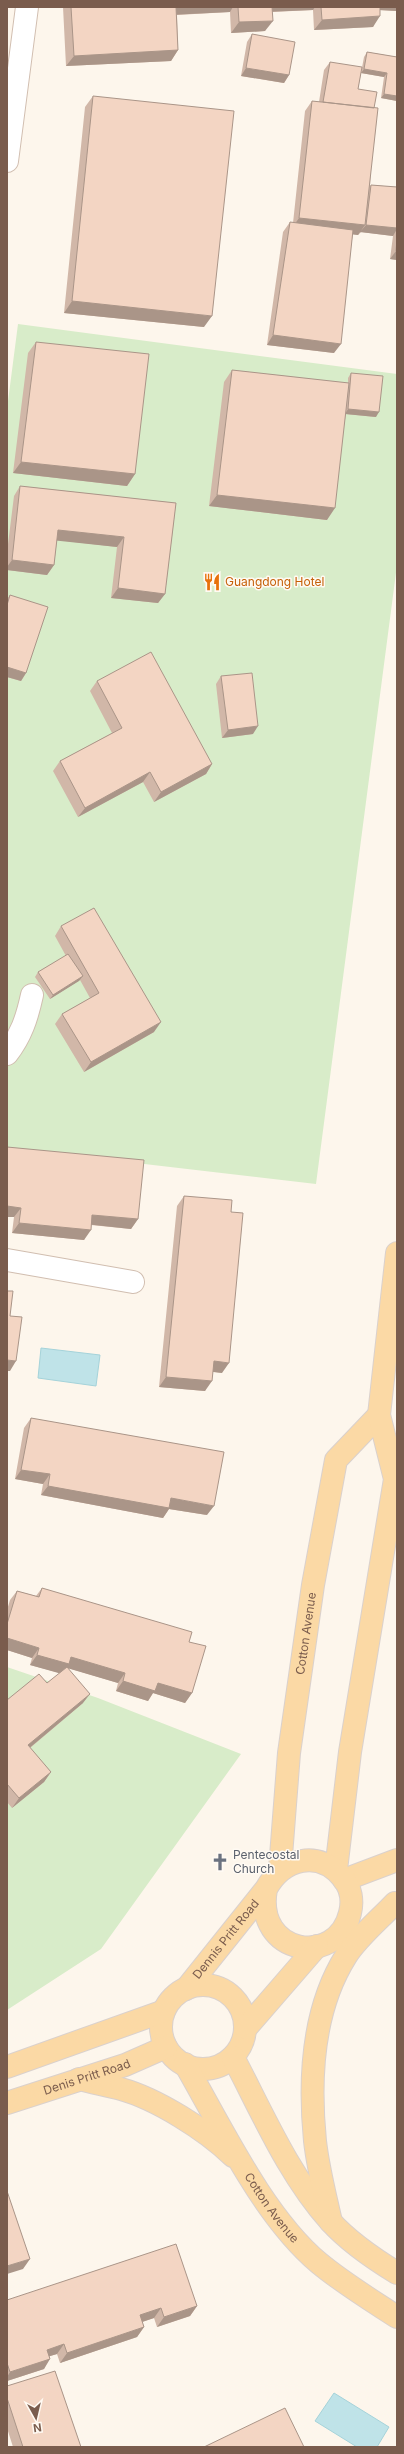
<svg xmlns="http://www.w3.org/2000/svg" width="404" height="2454" font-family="Inter,sans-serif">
<rect width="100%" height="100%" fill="#fdf6ec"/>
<path fill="#d8ecc9" d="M 18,324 L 397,374 L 397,565 L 316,1184 L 7,1148 L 7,409 Z
M 7,1667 L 98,1698 L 241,1754 L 101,1949 L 7,2010 Z"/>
<path fill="#bfe3e8" stroke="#a5d3da" d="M 41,1348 L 100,1355 L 96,1386 L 38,1378 Z
M 334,2393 L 389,2427 L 377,2447 L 357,2447 L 315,2421 Z"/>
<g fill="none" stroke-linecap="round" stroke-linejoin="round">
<g stroke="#d1beb0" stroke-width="24">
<path id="minor" d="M 7,161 L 27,7
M 7,1054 C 21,1036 27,1018 32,995
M 7,1260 L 133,1282"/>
</g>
<g stroke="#dad1cd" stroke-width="24">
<g id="major">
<path id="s1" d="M 280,1869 L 289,1753 L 313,1585 L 336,1460 L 379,1415"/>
<path d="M 336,1870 L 350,1752 L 395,1479 L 379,1415 L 397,1253"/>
<path d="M 344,1880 L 397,1860"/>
<circle cx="203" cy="2027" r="42"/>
<path id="s2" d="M 186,1989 L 266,1889 C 283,1858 319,1849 343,1878 C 351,1888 353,1901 350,1913 C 337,1968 254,1955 266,1889"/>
<path d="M 246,2028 L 317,1946"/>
<path d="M 233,2057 C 262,2112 288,2174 330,2221 C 348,2241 374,2259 397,2273"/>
<path id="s3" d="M 185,2064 C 222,2128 263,2216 319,2263 C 343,2283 371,2300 397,2317"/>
<path d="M 7,2067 L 164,2011"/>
<path d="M 79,2079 C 93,2083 107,2085 121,2089 C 157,2099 206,2130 233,2156"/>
<path id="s4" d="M 7,2103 L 125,2065 L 166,2047"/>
<path d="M 331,2222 C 325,2195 318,2168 315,2141 C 309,2080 312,2010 346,1956 C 358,1937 379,1920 395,1903"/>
</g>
</g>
<use href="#minor" stroke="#fff" stroke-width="22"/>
<use href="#major" stroke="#fbd9a5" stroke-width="22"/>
</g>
<path fill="#d1b7a8" d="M 63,7 L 397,7 L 397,11 L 380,10 L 373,27 L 314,30 L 313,10 L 272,12 L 265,31 L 231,33 L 230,12 L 177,15 L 178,50 L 171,61 L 66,66 Z
M 252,34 L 289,75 L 284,83 L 241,76 L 247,42 Z
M 367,52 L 397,57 L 397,101 L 381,98 L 384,77 L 361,73 L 358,89 L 374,108 L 370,186 L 371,185 L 397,187 L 397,260 L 390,259 L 393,236 L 361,232 L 358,235 L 353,234 L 334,353 L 267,345 L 283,232 L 290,222 L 293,223 L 305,111 L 312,101 L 319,102 L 324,70 L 330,62 L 361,73 L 364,57 Z
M 93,96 L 204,327 L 64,313 L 85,107 Z
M 36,342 L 135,474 L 127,486 L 13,473 L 28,353 Z
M 232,370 L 348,383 L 348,378 L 351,373 L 376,417 L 346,414 L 327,520 L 209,506 L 224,382 Z
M 20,486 L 176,503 L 165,594 L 158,603 L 111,598 L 117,547 L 57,540 L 54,565 L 47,575 L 7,570 L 7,552 L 14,496 Z
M 10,595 L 26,673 L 21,681 L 7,677 L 7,599 Z
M 221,676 L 253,734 L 222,738 L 216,684 Z
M 97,681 L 212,764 L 206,774 L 154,802 L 143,782 L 78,817 L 53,771 L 60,761 L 112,733 L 90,691 Z
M 61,926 L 154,1032 L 84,1072 L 55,1024 L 62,1014 L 90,998 L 80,980 L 50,999 L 35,977 L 38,972 L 66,956 L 55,936 Z
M 7,1147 L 138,1219 L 131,1229 L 91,1225 L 84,1240 L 12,1233 L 14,1217 L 7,1217 Z
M 184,1196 L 231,1212 L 222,1373 L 213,1372 L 205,1391 L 159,1387 L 177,1206 Z
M 31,1418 L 207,1515 L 169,1509 L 163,1518 L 41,1495 L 43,1484 L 15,1479 L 24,1428 Z
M 42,1588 L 189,1642 L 192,1693 L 185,1703 L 153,1693 L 148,1701 L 116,1691 L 118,1683 L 68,1668 L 83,1703 L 30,1748 L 51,1772 L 44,1782 L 12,1808 L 7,1802 L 7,1700 L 47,1683 L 60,1673 L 30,1665 L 32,1658 L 7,1650 L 7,1610 L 10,1600 L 17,1591 L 36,1596 Z
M 7,2300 L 197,2306 L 190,2316 L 157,2327 L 154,2318 L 142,2322 L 144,2327 L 137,2337 L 60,2363 L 57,2354 L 50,2356 L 44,2369 L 7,2381 Z
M 7,2386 L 81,2447 L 13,2447 L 7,2428 Z"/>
<path fill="#aa9588" d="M 174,7 L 233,7 L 230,12 L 169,15 Z
M 268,7 L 315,7 L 313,10 L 264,12 Z
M 380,7 L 397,7 L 397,11 L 378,10 Z
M 380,16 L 373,27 L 314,30 L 322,20 Z
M 273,21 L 265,31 L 231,33 L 239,22 Z
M 178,50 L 171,61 L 66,66 L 74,56 Z
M 246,68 L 289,75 L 284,83 L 241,76 Z
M 364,69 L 387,73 L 384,77 L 361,73 Z
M 384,94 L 397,96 L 397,101 L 381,98 Z
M 299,218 L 365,225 L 358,235 L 292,228 Z
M 366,225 L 397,228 L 397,229 L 393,236 L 360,232 Z
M 396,251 L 397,252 L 397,260 L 390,259 Z
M 72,301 L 212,316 L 204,327 L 64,313 Z
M 273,335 L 341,344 L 334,353 L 267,345 Z
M 348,409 L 379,412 L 376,417 L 345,414 Z
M 21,462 L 135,474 L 127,486 L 13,473 Z
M 217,495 L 335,508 L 327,520 L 209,506 Z
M 58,530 L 124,537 L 117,547 L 51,540 Z
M 12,560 L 54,565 L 47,575 L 7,570 L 7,567 Z
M 118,588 L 165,594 L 158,603 L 111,598 Z
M 7,667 L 26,673 L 21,681 L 7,677 Z
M 258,726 L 253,734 L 222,738 L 228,730 Z
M 212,764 L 206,774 L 154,802 L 161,792 Z
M 150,772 L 143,782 L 78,817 L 85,808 Z
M 83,976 L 79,981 L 50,999 L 53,995 Z
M 161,1022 L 154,1032 L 84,1072 L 91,1062 Z
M 7,1206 L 21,1208 L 14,1217 L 7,1217 Z
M 92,1215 L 138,1219 L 131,1229 L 85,1224 Z
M 19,1223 L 91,1230 L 84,1240 L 12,1233 Z
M 7,1360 L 16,1361 L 10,1371 L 7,1371 Z
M 214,1361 L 229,1363 L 222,1373 L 207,1371 Z
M 166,1377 L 212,1381 L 205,1391 L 159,1387 Z
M 21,1470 L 50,1474 L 43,1484 L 15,1479 Z
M 48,1486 L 171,1498 L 214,1506 L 207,1515 L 169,1509 L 163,1518 L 41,1495 Z
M 7,1638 L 39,1648 L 32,1658 L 7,1650 Z
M 37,1655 L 71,1657 L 125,1673 L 118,1683 L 67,1668 L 62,1674 L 30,1665 Z
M 123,1681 L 158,1683 L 192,1693 L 185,1703 L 153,1693 L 148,1701 L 116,1691 Z
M 90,1694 L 83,1703 L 21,1755 L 28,1745 Z
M 51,1772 L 44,1782 L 12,1808 L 19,1798 Z
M 30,2259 L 23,2269 L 7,2274 L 7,2266 Z
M 197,2306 L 190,2316 L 157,2327 L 164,2317 Z
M 161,2308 L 154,2318 L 133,2325 L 140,2315 Z
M 144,2327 L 137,2337 L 60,2363 L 67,2353 Z
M 64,2344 L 57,2354 L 40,2359 L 47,2350 Z
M 50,2359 L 44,2369 L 7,2381 L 7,2377 L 10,2372 Z"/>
<path fill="#f3d5c3" stroke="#aa9588" d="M 71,7 L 176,7 L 178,50 L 74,56 Z
M 238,7 L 272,7 L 273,21 L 239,22 Z
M 321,7 L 380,7 L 380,16 L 322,20 Z
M 252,34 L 295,42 L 289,75 L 246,68 Z
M 367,52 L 397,57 L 397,96 L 384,94 L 387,73 L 364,69 Z
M 330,62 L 362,67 L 358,89 L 377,92 L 374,108 L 323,102 Z
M 93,96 L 234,111 L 212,316 L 72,301 Z
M 312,101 L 378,108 L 365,225 L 299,218 Z
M 371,185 L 397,187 L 397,228 L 366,225 Z
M 290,222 L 353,230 L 341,344 L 273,335 Z
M 397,239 L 397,252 L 396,251 Z
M 36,342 L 149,354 L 135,474 L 21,462 Z
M 232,370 L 349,383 L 335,508 L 217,495 Z
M 351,373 L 383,376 L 379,412 L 348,409 Z
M 20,486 L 176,503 L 165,594 L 118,588 L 124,537 L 58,530 L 54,565 L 12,560 Z
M 10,595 L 48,607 L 26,673 L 7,667 L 7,605 Z
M 151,652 L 212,764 L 161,792 L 150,772 L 85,808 L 60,761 L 122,728 L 97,681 Z
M 252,673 L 258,726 L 228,730 L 221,676 Z
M 94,908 L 161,1022 L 91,1062 L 62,1014 L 99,993 L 61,926 Z
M 68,954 L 83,976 L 53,995 L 38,972 Z
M 7,1147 L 144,1160 L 138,1219 L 92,1215 L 91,1230 L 19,1223 L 21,1208 L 7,1206 Z
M 184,1196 L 232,1200 L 231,1212 L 243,1213 L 229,1363 L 214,1361 L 212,1381 L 166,1377 Z
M 7,1291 L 13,1291 L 10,1316 L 22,1317 L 16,1361 L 7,1360 Z
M 31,1418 L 224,1452 L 214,1506 L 171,1498 L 169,1508 L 48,1486 L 50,1474 L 21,1470 Z
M 42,1588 L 192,1632 L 189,1642 L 206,1646 L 192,1693 L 158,1683 L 155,1691 L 123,1681 L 125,1673 L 71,1657 L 69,1664 L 37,1655 L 39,1648 L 7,1638 L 7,1624 L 17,1591 L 39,1597 Z
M 67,1667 L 90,1694 L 28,1745 L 51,1772 L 19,1798 L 7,1784 L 7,1700 L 39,1674 L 47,1683 Z
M 7,2191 L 30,2259 L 7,2266 Z
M 176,2244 L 197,2306 L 164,2317 L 161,2308 L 140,2315 L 144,2327 L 67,2353 L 64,2344 L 47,2350 L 50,2359 L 10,2372 L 7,2363 L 7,2300 Z
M 55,2371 L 81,2447 L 23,2447 L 7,2398 L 7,2386 Z
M 285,2408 L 304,2447 L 204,2447 Z"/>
<defs>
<g id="restaurant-bare" transform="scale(1.38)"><path d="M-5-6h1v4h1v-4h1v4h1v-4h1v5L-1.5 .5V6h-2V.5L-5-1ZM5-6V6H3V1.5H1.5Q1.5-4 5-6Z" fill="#e8710a" stroke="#fffaf3" stroke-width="2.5" paint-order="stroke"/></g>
<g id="church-bare" transform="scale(1.38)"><path d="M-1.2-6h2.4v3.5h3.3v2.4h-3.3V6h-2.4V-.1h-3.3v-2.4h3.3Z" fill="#6b7280" stroke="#fffaf3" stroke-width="2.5" paint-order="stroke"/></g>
</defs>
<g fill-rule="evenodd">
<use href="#restaurant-bare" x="212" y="582"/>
<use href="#church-bare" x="220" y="1862"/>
</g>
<g text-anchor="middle" stroke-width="3" stroke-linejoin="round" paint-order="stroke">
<g font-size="12" fill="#c56008" stroke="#fffaf3" text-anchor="start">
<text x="225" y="586">Guangdong Hotel</text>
</g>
<g font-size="12" fill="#7a5c4d" stroke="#fffaf3">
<text dy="4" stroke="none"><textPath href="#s1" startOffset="237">Cotton Avenue</textPath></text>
<text dy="4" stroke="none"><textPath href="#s2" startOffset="64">Dennis Pritt Road</textPath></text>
<text dy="4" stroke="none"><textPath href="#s4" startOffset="84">Denis Pritt Road</textPath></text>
<text dy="4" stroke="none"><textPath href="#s3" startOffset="168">Cotton Avenue</textPath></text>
</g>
<g font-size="12" fill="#5b616d" stroke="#fffaf3" text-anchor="start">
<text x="233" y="1859">Pentecostal<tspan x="233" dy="14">Church</tspan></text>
</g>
</g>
<rect width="404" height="2454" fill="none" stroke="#7a5c4d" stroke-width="16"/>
<g transform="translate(36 2418) rotate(172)" stroke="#fffaf3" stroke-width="3" paint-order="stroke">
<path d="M0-3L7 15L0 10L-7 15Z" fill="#7a5c4d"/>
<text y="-6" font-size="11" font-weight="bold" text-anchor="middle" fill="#7a5c4d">N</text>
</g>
</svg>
